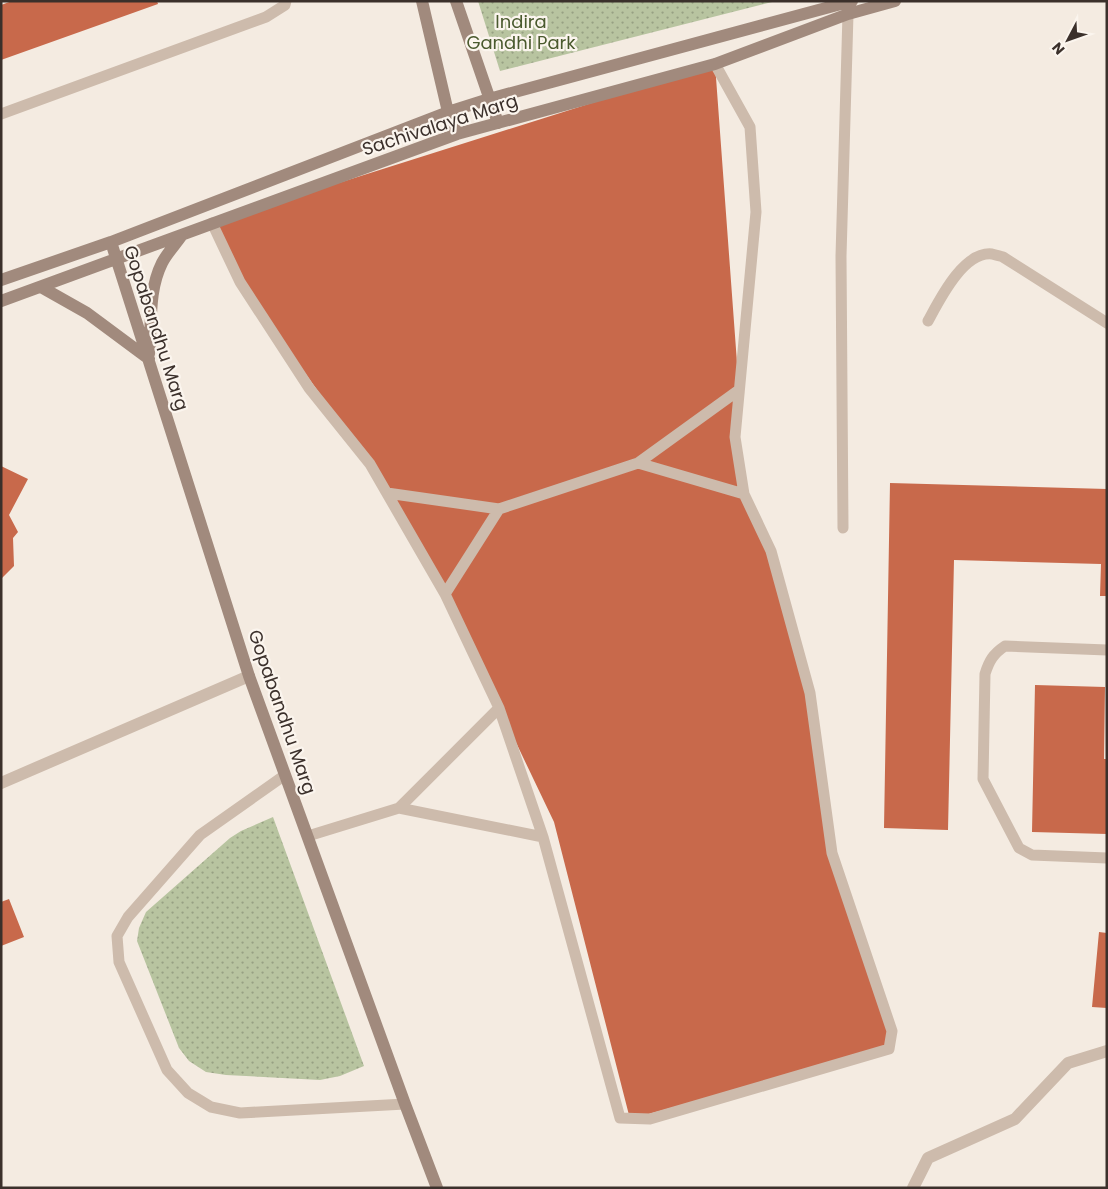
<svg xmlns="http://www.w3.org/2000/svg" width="1108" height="1189" font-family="Poppins,sans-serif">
<defs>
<pattern id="park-dots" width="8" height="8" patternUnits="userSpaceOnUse" patternTransform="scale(1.25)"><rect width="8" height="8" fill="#b8c4a0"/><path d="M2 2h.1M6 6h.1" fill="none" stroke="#97a083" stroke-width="1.8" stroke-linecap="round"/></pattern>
</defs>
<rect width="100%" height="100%" fill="#f4ebe1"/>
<path fill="url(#park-dots)" d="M 478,1 L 776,1 L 500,71 Z
M 273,817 L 364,1066 L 340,1076 L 320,1080 L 226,1075 L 206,1072 L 189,1061 L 179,1048 L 137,941 L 139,928 L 146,912 L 230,838 L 241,831 Z"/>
<path fill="#c8694b" d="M 12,1 L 157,1 L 158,4 L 1,60 L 1,5 Z
M 715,64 L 739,390 L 735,437 L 744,494 L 771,551 L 810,693 L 837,868 L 892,1031 L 889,1049 L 630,1119 L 554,822 L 445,594 L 370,464 L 240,282 L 212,223 Z
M 1,466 L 28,479 L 9,515 L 18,532 L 13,538 L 14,566 L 1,579 Z
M 890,483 L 1107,489 L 1107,596 L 1100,596 L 1101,564 L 954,560 L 948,830 L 884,828 Z
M 1035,685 L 1105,687 L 1104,759 L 1107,759 L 1107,834 L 1032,832 Z
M 9,899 L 24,937 L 1,946 L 1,902 Z
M 1099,932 L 1107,933 L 1107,1008 L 1092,1007 Z"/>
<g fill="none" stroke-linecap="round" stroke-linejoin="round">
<path stroke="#cdbbac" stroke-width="11" d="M 1,114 L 266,17 L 285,5 L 286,1
M 212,223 L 240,282 L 309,388 L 370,464 L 445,594 L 499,708 L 399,808
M 928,321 C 939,301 963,251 992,254 C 996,255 1000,256 1003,257 L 1107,323
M 739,390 L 638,463 L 744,494
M 387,493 L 499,509 L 638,463
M 843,528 L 841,256 L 848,14
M 445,594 L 499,509
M 1107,650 L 1005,646 C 993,654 989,661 985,674 L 983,779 L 1019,848 L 1032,855 L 1107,858
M 285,775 L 200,835 L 128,917 L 117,936 L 119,962 L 167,1070 L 188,1093 L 211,1107 L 240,1113 L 405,1104
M 308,836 L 399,808 L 543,837 L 499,708
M 543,837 L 620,1118 L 650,1119 L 889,1049 L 892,1031 L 832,853 L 810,693 L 771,551 L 744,494 L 735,437 L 756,212 L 750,127 L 715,64"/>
<path stroke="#cdbbac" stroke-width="12" d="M 1,783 L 249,676
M 913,1188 L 928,1158 L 1015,1119 L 1068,1063 L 1107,1051"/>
<path stroke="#a18a7d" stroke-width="12" d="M 422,1 L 448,112 L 457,134
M 456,1 L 498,123
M 111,242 L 249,676 L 405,1104 L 437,1188
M 1,280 L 111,242 L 448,112 L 489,99 L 852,1
M 41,287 L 87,313 L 149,359
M 1,301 L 457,134 L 715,64 L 848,14 L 895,1
M 149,354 C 152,323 148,291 162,263 C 167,253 176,244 182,235"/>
</g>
<g text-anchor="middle" stroke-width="4.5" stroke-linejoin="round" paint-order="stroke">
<g font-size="18" fill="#4a5a2e" stroke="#fbf5ee">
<text x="521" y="28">Indira<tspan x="521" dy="21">Gandhi Park</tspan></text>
</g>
<g font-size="18" fill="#3b302b" stroke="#fbf5ee">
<text transform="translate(440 125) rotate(-18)" y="6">Sachivalaya Marg</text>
<text transform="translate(156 328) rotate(72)" y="6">Gopabandhu Marg</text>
<text transform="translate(282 712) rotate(71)" y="6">Gopabandhu Marg</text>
</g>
</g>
<rect width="1108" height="1189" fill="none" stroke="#3b302b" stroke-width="5"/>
<g transform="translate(1068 40) rotate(229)" stroke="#fbf5ee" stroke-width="4" paint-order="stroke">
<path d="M0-4L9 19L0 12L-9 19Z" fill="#3b302b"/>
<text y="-8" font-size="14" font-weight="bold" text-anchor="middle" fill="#3b302b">N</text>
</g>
</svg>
